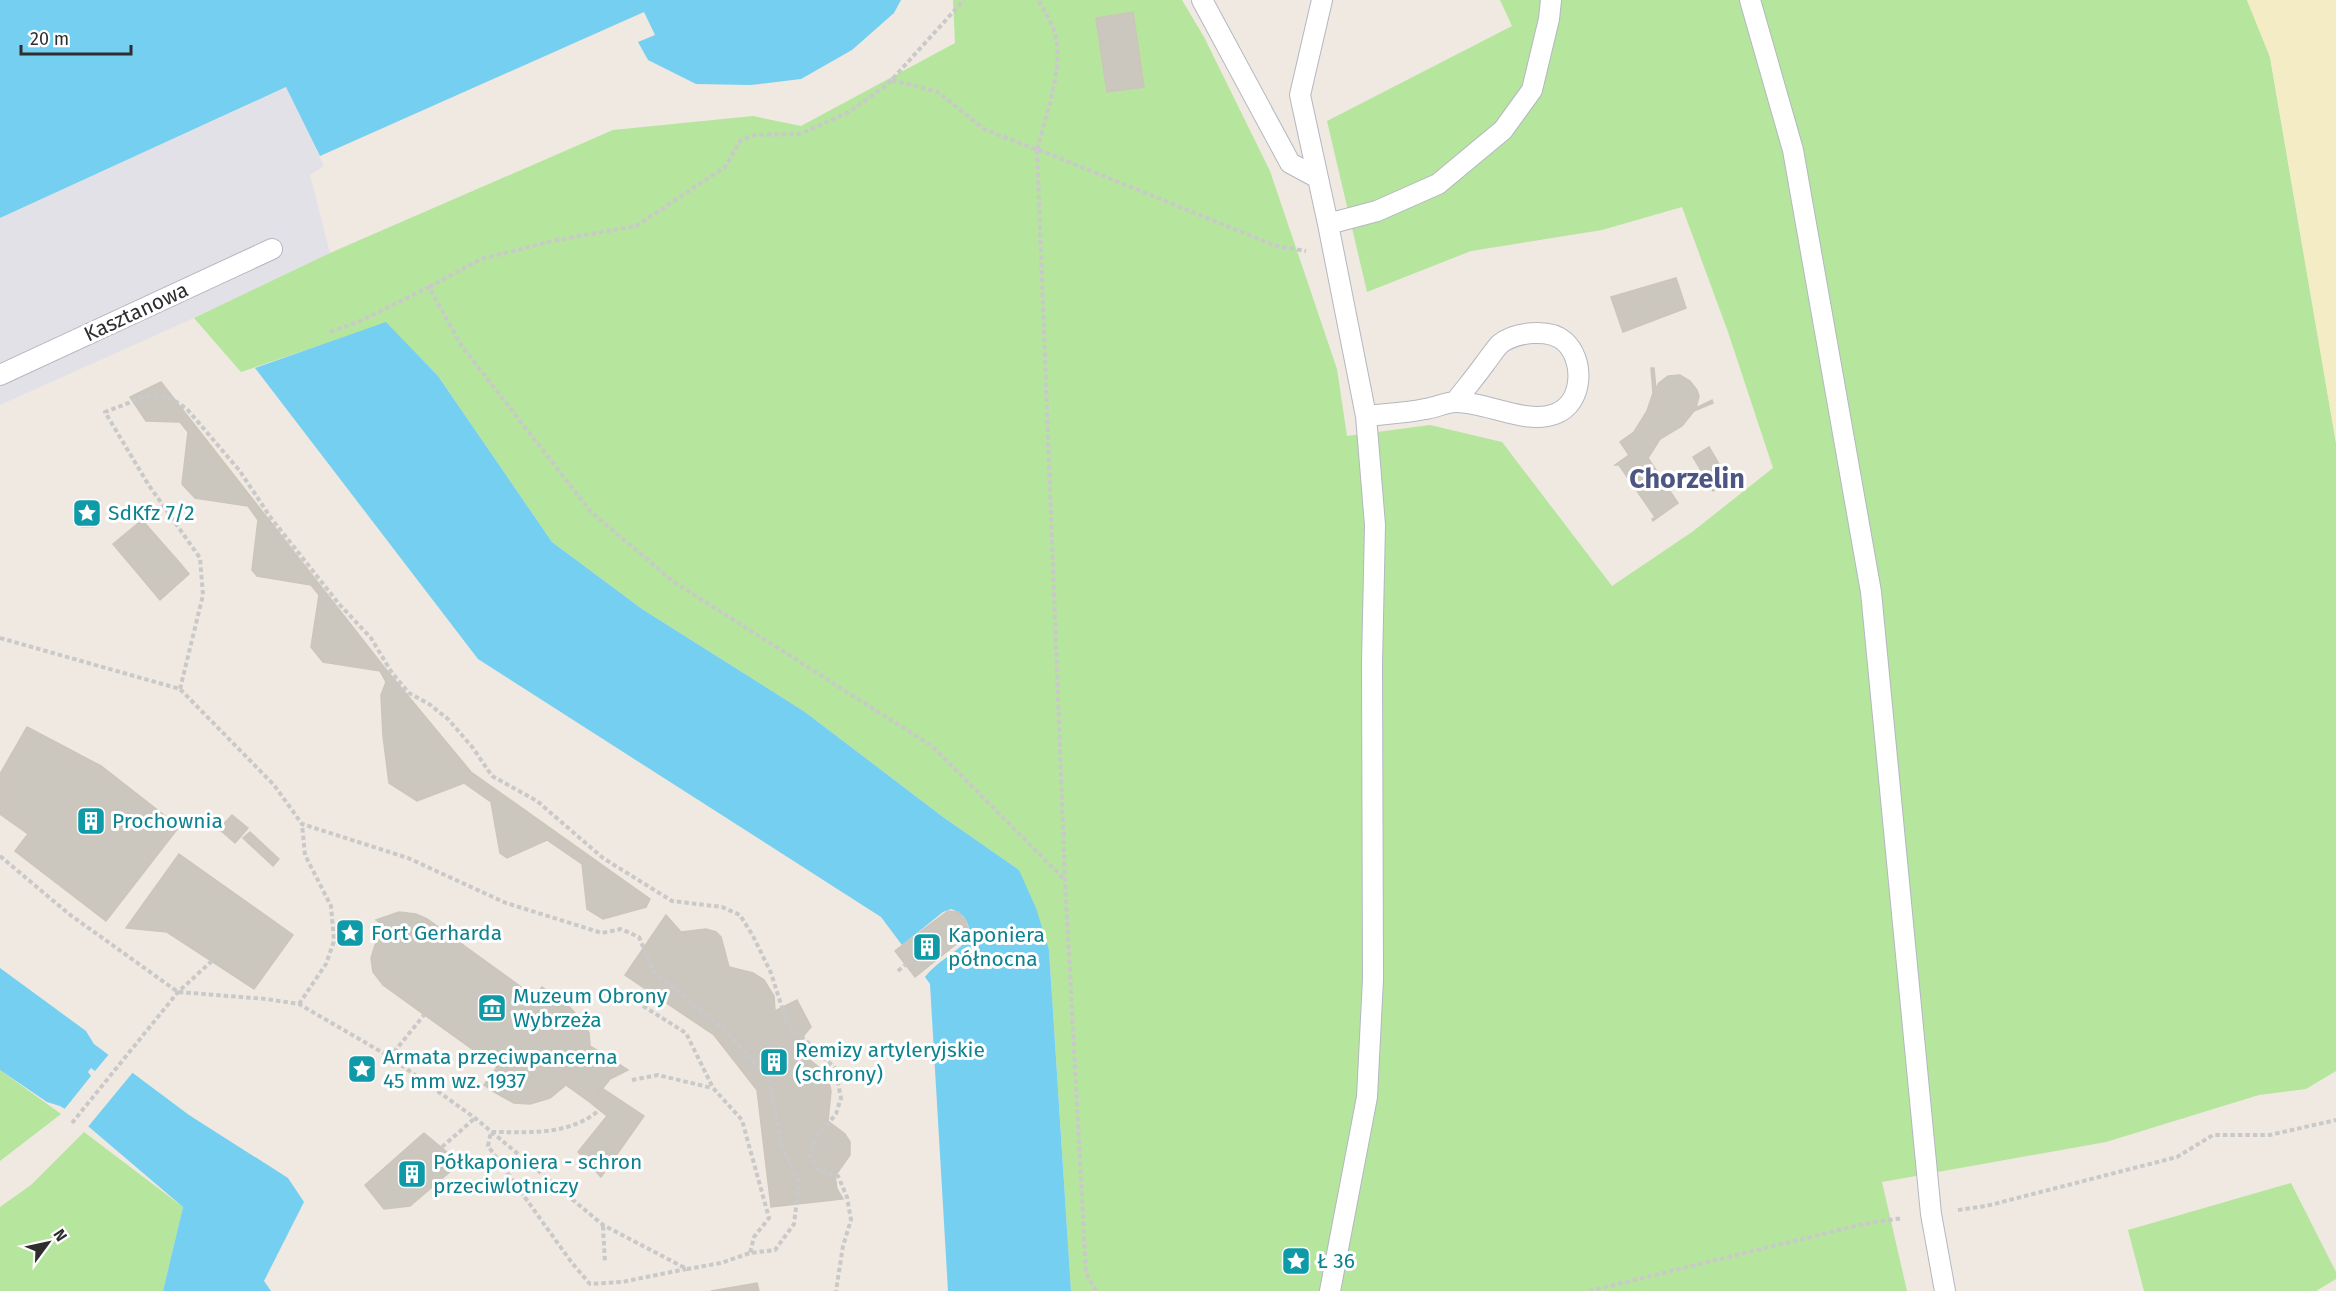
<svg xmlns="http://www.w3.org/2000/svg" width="2336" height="1291" font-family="'Fira Sans',sans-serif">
<rect width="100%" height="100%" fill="#efe9e1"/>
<path fill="#e3e1e8" d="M 287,87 L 324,166 L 310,175 L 330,253 L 194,318 L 0,405 L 0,218 Z"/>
<path fill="#b6e59e" d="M 953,0 L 1182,0 L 1204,37 L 1270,171 L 1337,369 L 1347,436 L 1430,425 L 1502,442 L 1612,586 L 1692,532 L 1773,468 L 1728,332 L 1682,207 L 1602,230 L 1471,251 L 1367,292 L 1327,121 L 1512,26 L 1500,0 L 2247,0 L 2270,57 L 2336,443 L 2336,1071 L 2306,1089 L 2259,1095 L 2106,1142 L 1882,1182 L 1907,1291 L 1071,1291 L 1049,950 L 1019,870 L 943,817 L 805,712 L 642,609 L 552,542 L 438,376 L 386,323 L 241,372 L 194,318 L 330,253 L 613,130 L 753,116 L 801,126 L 955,43 Z
M 0,1070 L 61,1114 L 0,1161 Z
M 84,1132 L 183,1207 L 163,1291 L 0,1291 L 0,1207 L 31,1185 Z
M 2291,1183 L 2336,1272 L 2336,1279 L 2316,1291 L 2144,1291 L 2128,1230 Z"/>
<path fill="#f3ecc5" d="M 2247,0 L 2336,0 L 2336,443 L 2270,57 Z"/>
<path fill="#75cff0" d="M 0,0 L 901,0 L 894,13 L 852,50 L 801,79 L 751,85 L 696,84 L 648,60 L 638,42 L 655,35 L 644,12 L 320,156 L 286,87 L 0,218 Z
M 386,322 L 438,376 L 552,542 L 642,609 L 805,712 L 943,817 L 1019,870 L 1036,908 L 1049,950 L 1071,1291 L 948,1291 L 930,984 L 925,977 C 937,961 957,953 970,937 C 969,923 966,914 951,909 L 943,912 L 902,945 L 881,917 L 478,659 L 255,368 Z
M 0,968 L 86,1031 L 94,1044 L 189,1115 L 288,1178 L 304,1202 L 264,1281 L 271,1291 L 163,1291 L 183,1207 L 75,1115 L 60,1106 L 47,1102 L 0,1070 Z"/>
<path fill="#efe9e1" d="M 110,1053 L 134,1071 L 87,1128 L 63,1111 L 91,1076 L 88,1072 L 91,1068 L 95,1071 Z"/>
<path fill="#cbc7bf" stroke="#cbc5ba" stroke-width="1.5" d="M 1133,12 L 1144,87 L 1107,92 L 1096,18 Z
M 1676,278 L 1686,308 L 1623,332 L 1611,297 Z
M 1651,368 L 1654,368 L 1656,389 L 1659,383 L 1668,376 L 1680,375 L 1690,381 L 1697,390 L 1699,396 L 1696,408 L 1712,400 L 1713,403 L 1694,411 L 1682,426 L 1660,439 L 1648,458 L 1678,503 L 1653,521 L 1652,519 L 1655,517 L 1619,465 L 1615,465 L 1629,455 L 1620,442 L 1634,432 L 1647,411 L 1653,393 Z
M 161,382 L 384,667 L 380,671 L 323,662 L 311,647 L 319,595 L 311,585 L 257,576 L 252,570 L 258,520 L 248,506 L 195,498 L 182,484 L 188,432 L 180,422 L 146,421 L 130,397 Z
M 1709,447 L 1729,481 L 1713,491 L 1693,457 Z
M 81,502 L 92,502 L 93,527 L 82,527 Z
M 142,520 L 179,562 L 150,588 L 113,544 Z
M 179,562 L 189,574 L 160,600 L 150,588 Z
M 384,667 L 471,772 L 650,899 L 646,907 L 603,919 L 587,909 L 582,864 L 547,840 L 507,858 L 500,853 L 491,802 L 464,783 L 417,801 L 389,783 L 383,736 L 381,695 L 386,682 L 380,671 Z
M 27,727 L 101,766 L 179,827 L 106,921 L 15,851 L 28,834 L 0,814 L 0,774 Z
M 232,815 L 248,828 L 235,843 L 219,829 Z
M 250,832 L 279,859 L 273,866 L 243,838 Z
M 179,854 L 293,935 L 254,989 L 167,932 L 126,928 Z
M 948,911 L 958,912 L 966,921 L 968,930 L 965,937 L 915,977 L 895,951 Z
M 399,912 L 416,914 L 427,919 L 535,997 L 542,987 L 568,1005 L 581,1020 L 589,1033 L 590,1046 L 628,1070 L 610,1079 L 591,1103 L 566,1085 L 550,1098 L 530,1104 L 514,1103 L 496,1093 L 484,1085 L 497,1067 L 383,985 L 373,972 L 371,958 L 375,945 L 382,937 L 391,931 L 376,920 Z
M 666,915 L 681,932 L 706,929 L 716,932 L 721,937 L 729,967 L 753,973 L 764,980 L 774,996 L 775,1011 L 797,1000 L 811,1027 L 794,1047 L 827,1074 L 831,1091 L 828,1121 L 845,1134 L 850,1142 L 850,1155 L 835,1176 L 837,1189 L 843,1199 L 771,1207 L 757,1090 L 714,1035 L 625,975 Z
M 602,1088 L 644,1116 L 601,1177 L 578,1152 L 607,1116 L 591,1103 Z
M 424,1133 L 460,1163 L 410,1206 L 384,1209 L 365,1185 Z
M 757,1283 L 759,1291 L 711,1291 Z"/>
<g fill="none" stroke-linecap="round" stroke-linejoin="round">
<g stroke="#b4b7c1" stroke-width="22">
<path id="service" d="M 1202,0 L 1290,163 L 1318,178
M 1322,0 L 1300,95 L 1328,224 L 1366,416 L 1375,525 L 1372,663 L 1373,979 L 1367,1097 L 1330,1291
M 1750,0 L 1793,150 L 1871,592 L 1931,1214 L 1945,1291
M 1328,224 L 1377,211 L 1438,184 L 1503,130 L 1532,90 L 1549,19 L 1551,0
M 0,375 L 272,249
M 1366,416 C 1385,414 1406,413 1425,409 C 1435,408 1446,402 1456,402 C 1487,402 1526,425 1555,414 C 1584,403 1585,359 1564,341 C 1549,328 1515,332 1500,344 C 1495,349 1490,357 1486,362 C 1476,376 1465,389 1455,402"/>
</g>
<path stroke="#c9c9c9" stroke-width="4" stroke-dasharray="4.5 3" stroke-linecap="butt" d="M 892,80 L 938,92 L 984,129 L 1037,150
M 1037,149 C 1045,118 1063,70 1056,38 C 1053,24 1045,12 1038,0
M 429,287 L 481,259 L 552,241 L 636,226 L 725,167 L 740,141 L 753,135 L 800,134 L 849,112 L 887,85 L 964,0
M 330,332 L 360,321 L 429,287 L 461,345 L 591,512 L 674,582 L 932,746 L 1065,880
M 0,638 L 180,689 L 274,785 L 302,824 L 408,858 L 506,903 L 602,933 L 621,929 L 639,937 L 653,971 L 725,1030 L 769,1080 L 782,1147 L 799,1182 L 794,1224 L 775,1250 L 750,1253 L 721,1263 L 687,1269 L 603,1225 L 475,1118 L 390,1057
M 180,689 L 203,595 L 200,558 L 148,484 L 105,412 L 152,394 L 172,399 L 187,409 L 239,470 L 271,518 L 339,604 L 371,638 L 392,673 L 409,693 L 429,704 L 448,719 L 473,748 L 492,776 L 537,801 L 603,858 L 672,901 L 722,907 L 740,915 L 753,936 L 771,973 L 787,1023 L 835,1068 L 841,1098 L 836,1114 L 817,1137 L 809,1155 L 819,1171 L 838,1176 L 847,1197 L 851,1220 L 843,1246 L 836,1291
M 0,856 L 69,914 L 178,992 L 266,999 L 299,1004 L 390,1057 L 424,1015
M 898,971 L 905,965
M 624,994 L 686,1033 L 713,1088 L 742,1120 L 769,1218 L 754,1237 L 750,1253
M 299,1004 L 326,964 L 334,941 L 331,906 L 305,855 L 302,824
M 632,1080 L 658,1075 L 712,1088
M 597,1112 C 566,1136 528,1132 491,1132 L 488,1146 L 572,1263 L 590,1284 L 622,1282 L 686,1269
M 72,1123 L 178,992 L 213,960
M 442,1147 L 475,1118
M 1958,1210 L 1986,1206 L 2177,1157 L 2213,1135 L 2270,1135 L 2336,1120
M 603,1226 L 605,1263
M 1096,1291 L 1086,1273 L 1065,880 L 1037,149 L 1276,246 L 1306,251
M 1589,1291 L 1868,1223 L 1903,1218"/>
<use href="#service" stroke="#fff" stroke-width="20"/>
</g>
<defs>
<g id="sight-square" transform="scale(1.5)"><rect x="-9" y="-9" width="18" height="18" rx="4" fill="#0f9aa8" stroke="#fff"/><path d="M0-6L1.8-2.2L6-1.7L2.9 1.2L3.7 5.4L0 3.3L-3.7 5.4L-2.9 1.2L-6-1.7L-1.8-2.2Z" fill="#fff"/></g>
<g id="building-square" transform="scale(1.5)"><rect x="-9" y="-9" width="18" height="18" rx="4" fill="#0f9aa8" stroke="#fff"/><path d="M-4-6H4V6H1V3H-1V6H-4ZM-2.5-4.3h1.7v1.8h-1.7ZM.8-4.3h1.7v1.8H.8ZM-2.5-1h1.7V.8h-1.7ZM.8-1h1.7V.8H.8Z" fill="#fff"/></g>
<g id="museum-square" transform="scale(1.5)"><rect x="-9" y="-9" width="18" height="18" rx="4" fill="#0f9aa8" stroke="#fff"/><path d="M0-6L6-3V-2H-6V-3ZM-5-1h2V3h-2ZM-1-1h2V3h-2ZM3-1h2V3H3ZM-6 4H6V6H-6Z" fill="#fff"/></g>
</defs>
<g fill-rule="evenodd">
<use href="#sight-square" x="87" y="513"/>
<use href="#building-square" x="91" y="821"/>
<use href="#sight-square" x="350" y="933"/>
<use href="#building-square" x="927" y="947"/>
<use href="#museum-square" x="492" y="1008"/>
<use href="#building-square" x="774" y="1062"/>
<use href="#sight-square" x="362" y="1069"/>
<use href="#building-square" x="412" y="1174"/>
<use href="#sight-square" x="1296" y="1261"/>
</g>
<g text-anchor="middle" stroke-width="6" stroke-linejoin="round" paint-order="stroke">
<g font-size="21" fill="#2e2e2e" stroke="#fff">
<text transform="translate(136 312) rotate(-25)" y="7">Kasztanowa</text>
</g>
<g font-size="21" fill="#0d838f" stroke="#fff" text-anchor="start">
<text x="108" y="520">SdKfz 7/2</text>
<text x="112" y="828">Prochownia</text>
<text x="371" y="940">Fort Gerharda</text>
<text x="948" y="942">Kaponiera<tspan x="948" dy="24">północna</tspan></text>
<text x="513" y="1003">Muzeum Obrony<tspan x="513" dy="24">Wybrzeża</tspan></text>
<text x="795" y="1057">Remizy artyleryjskie<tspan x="795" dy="24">(schrony)</tspan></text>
<text x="383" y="1064">Armata przeciwpancerna<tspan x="383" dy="24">45 mm wz. 1937</tspan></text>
<text x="433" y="1169">Półkaponiera - schron<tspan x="433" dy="24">przeciwlotniczy</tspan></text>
<text x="1317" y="1268">Ł 36</text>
</g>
<g font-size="27" font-weight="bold" fill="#4d5680" stroke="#fff">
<text x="1687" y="488">Chorzelin</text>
</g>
</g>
<g transform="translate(48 1243) rotate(57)" stroke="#ffffff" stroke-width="4.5" paint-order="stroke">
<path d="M0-4.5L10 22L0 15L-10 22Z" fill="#2e2e2e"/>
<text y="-9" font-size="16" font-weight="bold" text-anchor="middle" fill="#2e2e2e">N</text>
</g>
<path d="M21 45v9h110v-9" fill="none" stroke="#2e2e2e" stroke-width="3"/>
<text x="30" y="45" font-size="18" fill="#2e2e2e" stroke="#ffffff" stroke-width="4.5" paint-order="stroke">20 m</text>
</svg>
